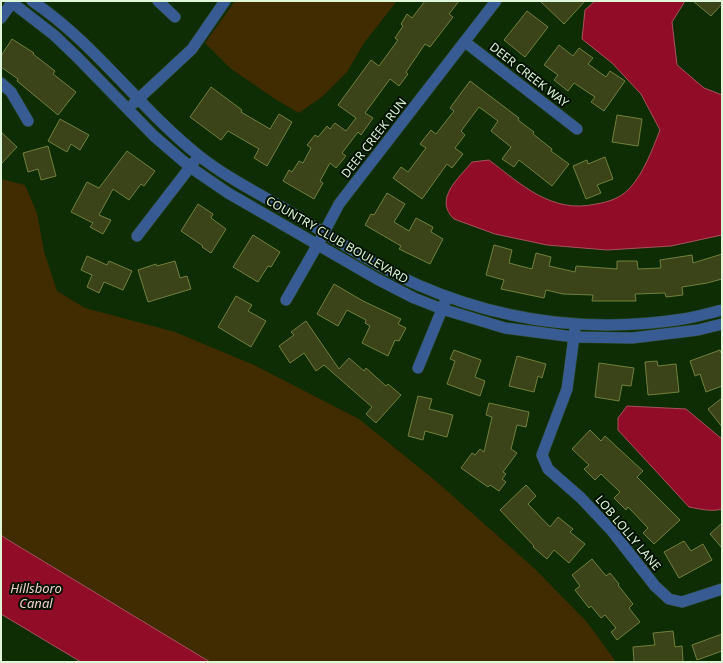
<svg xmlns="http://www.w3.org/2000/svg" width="723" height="663" font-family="'Noto Sans',sans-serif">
<rect width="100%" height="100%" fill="#0e2d05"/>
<path fill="#412b00" d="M 235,1 L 397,1 L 364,43 L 347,72 L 323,96 L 299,113 L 275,99 L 230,68 L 205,43 Z
M 1,179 L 25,185 L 37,213 L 44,251 L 57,291 L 85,308 L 175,332 L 254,365 L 359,419 L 437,482 L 535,569 L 587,622 L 616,662 L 210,662 L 1,535 Z"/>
<path fill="#900c27" stroke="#a8525c" d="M 595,1 L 685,1 L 672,22 L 677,65 L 704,88 L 722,95 L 722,235 L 671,246 L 607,250 L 547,245 L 495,234 L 454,219 C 433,199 459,178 472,162 L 489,160 C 522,185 552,214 596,204 C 609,202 620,198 629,189 C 644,173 652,150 660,130 L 641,94 L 612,63 L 582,39 L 585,10 Z
M 627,406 L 686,409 L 722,439 L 722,509 C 712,512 700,509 689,507 L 618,430 L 618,418 Z
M 1,535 L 5,538 L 210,662 L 81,662 L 1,614 Z"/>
<path fill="#3b4319" stroke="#72803e" d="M 425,1 L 459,1 L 449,14 L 453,17 L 430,47 L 425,44 L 406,72 L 408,74 L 399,86 L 390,79 L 365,113 L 373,118 L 361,135 L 358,132 L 342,153 L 346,156 L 336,168 L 330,163 L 320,181 L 323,183 L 314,199 L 283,181 L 289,170 L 292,172 L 299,161 L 303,163 L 311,148 L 307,145 L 315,135 L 318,137 L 327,126 L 330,129 L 335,123 L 346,131 L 356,118 L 338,105 L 371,60 L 379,66 L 398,40 L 395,38 L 403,26 L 401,24 L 407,14 L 412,18 Z
M 540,1 L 585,1 L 564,24 Z
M 693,1 L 722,1 L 722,4 L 711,16 Z
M 527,11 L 548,27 L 525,57 L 504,40 Z
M 12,39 L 34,53 L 33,54 L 55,71 L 53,74 L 76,92 L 58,115 L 17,81 L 18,79 L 1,67 L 1,56 Z
M 559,45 L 573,56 L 579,48 L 593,58 L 588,64 L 606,77 L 610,71 L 625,81 L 604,111 L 591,102 L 595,97 L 574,83 L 568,91 L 554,80 L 558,75 L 544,65 Z
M 470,81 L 519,118 L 518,120 L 534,132 L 533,134 L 552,149 L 551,151 L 569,164 L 552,186 L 519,160 L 514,167 L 502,159 L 511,147 L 491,131 L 498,121 L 479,107 L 461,131 L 465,135 L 455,148 L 463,154 L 452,168 L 447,164 L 422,199 L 393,178 L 401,167 L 408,172 L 426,148 L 420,144 L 431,130 L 436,134 L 454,111 L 450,108 Z
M 211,87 L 242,110 L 241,112 L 270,129 L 279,114 L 292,122 L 267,166 L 254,158 L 259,149 L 228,131 L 221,140 L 190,117 Z
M 617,115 L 642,119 L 638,146 L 612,142 Z
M 60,119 L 89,135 L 80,150 L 71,144 L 67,152 L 48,141 Z
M 1,132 L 17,147 L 1,164 Z
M 48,146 L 56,176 L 41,180 L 38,169 L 28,172 L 23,153 Z
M 127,151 L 155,171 L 144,186 L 141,184 L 129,200 L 113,189 L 99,215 L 111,220 L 103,234 L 90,227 L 93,223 L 71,212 L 87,182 L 99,188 Z
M 605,157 L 613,179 L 597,185 L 601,193 L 586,199 L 573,166 L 587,160 L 588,164 Z
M 387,193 L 405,204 L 394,222 L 409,231 L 416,218 L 433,227 L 431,232 L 443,239 L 430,264 L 399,249 L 401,246 L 365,225 L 371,214 L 374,215 Z
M 198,204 L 213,214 L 211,218 L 226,229 L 211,253 L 202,247 L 203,246 L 181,231 Z
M 253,235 L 280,252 L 271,267 L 268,266 L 258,282 L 233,267 Z
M 494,245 L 512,250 L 509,263 L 532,269 L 536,253 L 551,257 L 549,266 L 575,272 L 576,266 L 617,269 L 617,261 L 637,261 L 638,269 L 661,268 L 660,260 L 692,255 L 693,263 L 722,254 L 722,279 L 707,283 L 682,287 L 683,295 L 666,297 L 665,293 L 635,294 L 636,301 L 592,301 L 593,295 L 563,294 L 546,290 L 544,298 L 501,289 L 504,280 L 486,275 Z
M 87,256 L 107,265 L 109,261 L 132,271 L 123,290 L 104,282 L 99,293 L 87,287 L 92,275 L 81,270 Z
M 175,261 L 180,278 L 187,276 L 191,289 L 148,302 L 138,270 L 156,264 L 157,266 Z
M 334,284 L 363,301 L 401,319 L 398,324 L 406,328 L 399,341 L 395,340 L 388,356 L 362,343 L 370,326 L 365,323 L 366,320 L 347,310 L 338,326 L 317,314 Z
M 236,296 L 252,305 L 248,311 L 266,321 L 251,347 L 218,327 Z
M 306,321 L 339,369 L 349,358 L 364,371 L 366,368 L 386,386 L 388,384 L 401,395 L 376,423 L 366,414 L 372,407 L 324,365 L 316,371 L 304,353 L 290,363 L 279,346 L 294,335 L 291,332 Z
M 454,350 L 481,360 L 475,377 L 485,381 L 480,396 L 447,384 L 455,361 L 450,359 Z
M 720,350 L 722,355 L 722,386 L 706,392 L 700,374 L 695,376 L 690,361 Z
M 517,356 L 546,364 L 542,378 L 538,376 L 534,392 L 509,386 Z
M 657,361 L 658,366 L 676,364 L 679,392 L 648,395 L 645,362 Z
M 599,363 L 634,368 L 631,386 L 622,385 L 619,401 L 595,397 Z
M 418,396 L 432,399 L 429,409 L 453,415 L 447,437 L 425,431 L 423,440 L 408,436 Z
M 722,398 L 722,427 L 708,409 Z
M 489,403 L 529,412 L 526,427 L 517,425 L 511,449 L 517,453 L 503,472 L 506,474 L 502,479 L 506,482 L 499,491 L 490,485 L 488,487 L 461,468 L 472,453 L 475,455 L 480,449 L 484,452 L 492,417 L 486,415 Z
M 590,430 L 601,441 L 605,436 L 643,471 L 637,477 L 680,520 L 654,544 L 643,533 L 648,528 L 628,507 L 626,510 L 614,498 L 620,492 L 601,474 L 595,480 L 584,469 L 589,465 L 572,449 Z
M 526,485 L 536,496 L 528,504 L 550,527 L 558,517 L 573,529 L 570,532 L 585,544 L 569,563 L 554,550 L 547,559 L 533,547 L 534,546 L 500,510 Z
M 722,523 L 722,548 L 710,534 Z
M 684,541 L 691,551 L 703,544 L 712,560 L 679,578 L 664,552 Z
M 592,559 L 606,576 L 610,573 L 619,584 L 618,585 L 633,604 L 629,608 L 640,622 L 617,640 L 611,632 L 616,628 L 605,615 L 601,618 L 591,606 L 589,608 L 575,590 L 580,586 L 572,575 Z
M 673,631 L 675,647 L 682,646 L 683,662 L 634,662 L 633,647 L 655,645 L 653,633 Z
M 722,634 L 722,651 L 697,660 L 692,645 Z"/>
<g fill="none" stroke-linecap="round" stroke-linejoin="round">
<g stroke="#2b4923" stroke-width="12">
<path id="minor" d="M 10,1 L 54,35 L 77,57 L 154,136 L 190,167 L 228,193 L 377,279 L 414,298 L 442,309 L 505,328 L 574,337 L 632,338 L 698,330 L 722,324
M 32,1 C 95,43 139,108 198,155 C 228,179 264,196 297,216 C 336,240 376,266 418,285 C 503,322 592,333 683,319 C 696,317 709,313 722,310
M 158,1 L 175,17
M 1,18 L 13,1
M 465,42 L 577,129
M 1,83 L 11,92 L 28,121
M 134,103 L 192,49 L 225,1
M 137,236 L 194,162
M 286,300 L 318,244 L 339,204 L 496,1
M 575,329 L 567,389 L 542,455 L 548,469 L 581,498 L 612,531 L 655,586 L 669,599 L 682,602 L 722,589
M 418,368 L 445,302"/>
</g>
<use href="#minor" stroke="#375b92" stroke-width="11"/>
</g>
<g text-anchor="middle" stroke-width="4" stroke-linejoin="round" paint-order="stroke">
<g font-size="12" fill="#dff6d9" stroke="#031201">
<text transform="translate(529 75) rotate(38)" y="4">DEER CREEK WAY</text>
<text transform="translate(374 138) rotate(-52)" y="4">DEER CREEK RUN</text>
<text transform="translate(337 240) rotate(30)" y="4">COUNTRY CLUB BOULEVARD</text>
<text transform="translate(628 533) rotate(50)" y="4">LOB LOLLY LANE</text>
</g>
<g font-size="13" font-style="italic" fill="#efcdcd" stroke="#031201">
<text x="36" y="593">Hillsboro<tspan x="36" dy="15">Canal</tspan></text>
</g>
</g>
<rect width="723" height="663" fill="none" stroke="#dff6d9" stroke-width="4"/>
</svg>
